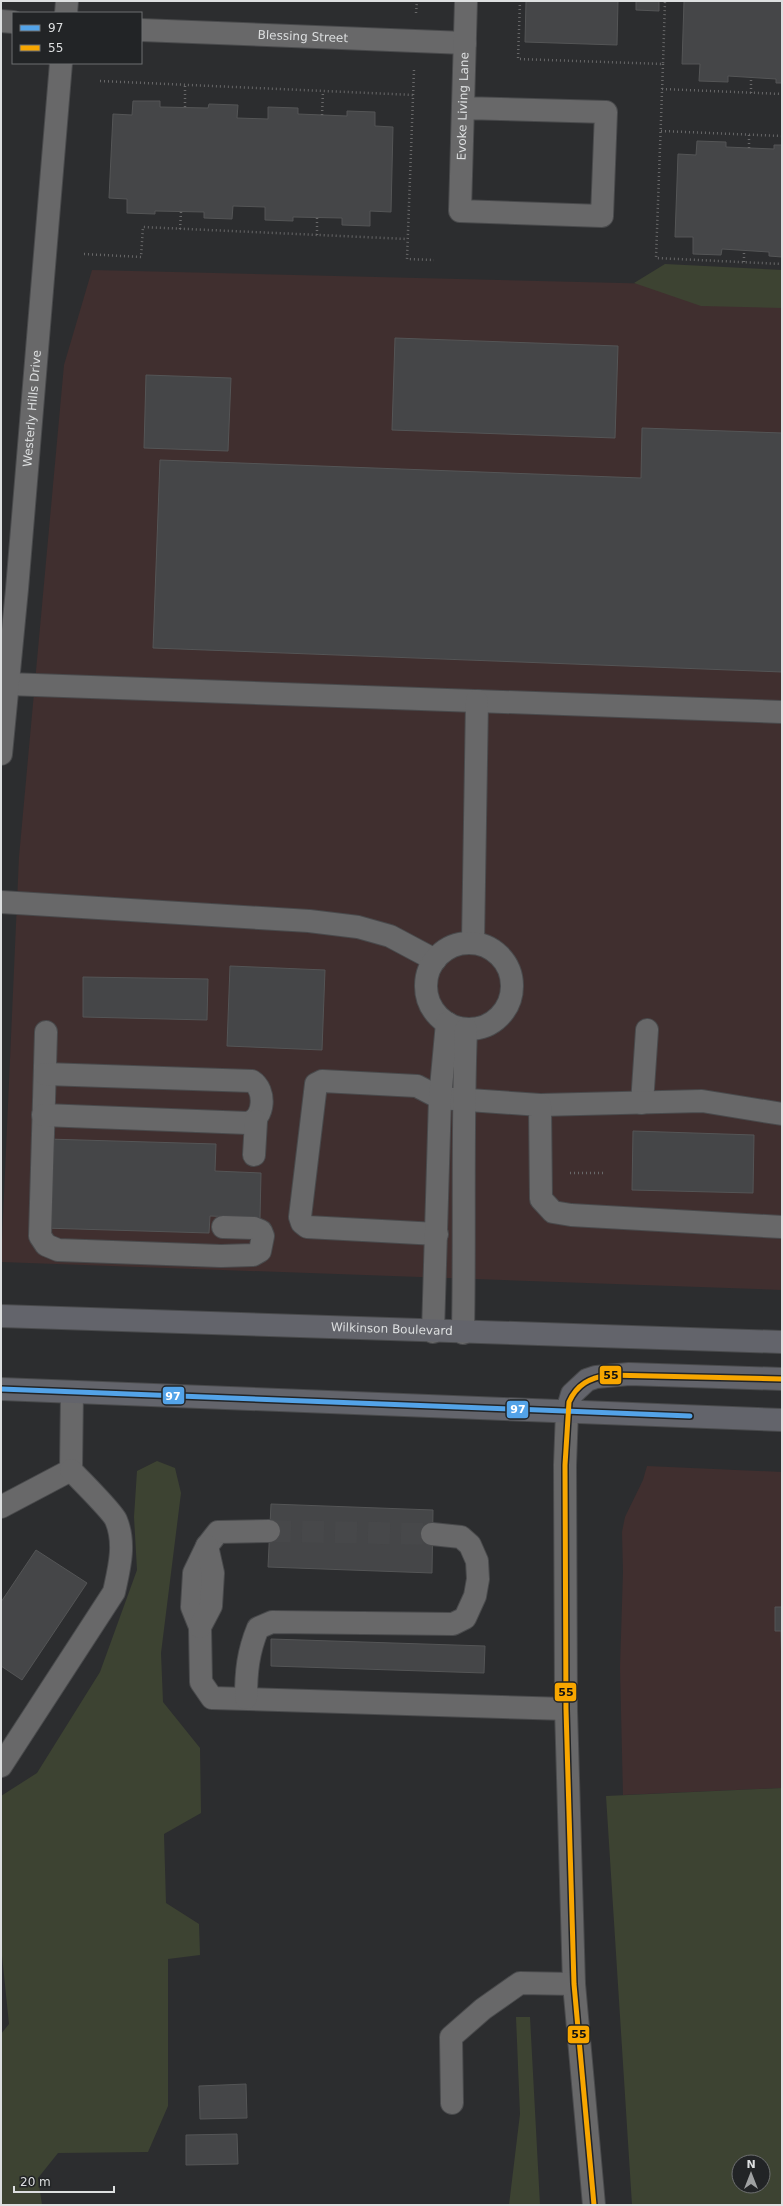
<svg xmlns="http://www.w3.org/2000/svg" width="783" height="2206" font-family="'DejaVu Sans',sans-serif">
<rect width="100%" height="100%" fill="#2c2d2f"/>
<path fill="#402f2f" d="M 92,270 L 782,287 L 782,1290 L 1,1262 L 19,857 L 64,365 Z
M 647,1466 L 782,1472 L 782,1788 L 623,1795 L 620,1668 L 623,1572 L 622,1532 L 625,1517 L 643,1480 Z"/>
<path fill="#3d4332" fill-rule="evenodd" d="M 665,264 L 782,270 L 782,308 L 701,306 L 634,283 Z
M 157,1461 L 175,1468 L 181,1493 L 161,1653 L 163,1702 L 200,1748 L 201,1813 L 164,1834 L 166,1903 L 199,1924 L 200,1955 L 168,1959 L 168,2106 L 148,2152 L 58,2153 L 38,2178 L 42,2205 L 1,2205 L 1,2034 L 9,2024 L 1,1946 L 1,1796 L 37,1773 L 100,1672 L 137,1570 L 134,1517 L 137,1471 Z
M 782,1788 L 782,2205 L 632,2205 L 606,1796 ZM 739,2162 L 763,2162 L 763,2186 L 739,2186 Z
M 516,2017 L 530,2017 L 540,2205 L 509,2205 L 520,2114 Z"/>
<path fill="#454648" stroke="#545556" d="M 526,1 L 618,1 L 617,45 L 525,42 Z
M 636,1 L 659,1 L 659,11 L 636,10 Z
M 684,1 L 782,1 L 782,83 L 776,83 L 776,79 L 728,76 L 728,82 L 699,81 L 700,64 L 682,64 Z
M 133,101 L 160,101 L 160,107 L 208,108 L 209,104 L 238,105 L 237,118 L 268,119 L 268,107 L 298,108 L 298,114 L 347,116 L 347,111 L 375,112 L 375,126 L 393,127 L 391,212 L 370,211 L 370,226 L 342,225 L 342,218 L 293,217 L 293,221 L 265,220 L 265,207 L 233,206 L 232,219 L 204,218 L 204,212 L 155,211 L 155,214 L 127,213 L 127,199 L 109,198 L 113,114 L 132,115 Z
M 697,141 L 726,142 L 726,147 L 774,149 L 774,145 L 782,145 L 782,257 L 769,256 L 769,252 L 722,249 L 721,255 L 693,254 L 693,237 L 675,237 L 678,154 L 696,155 Z
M 395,338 L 618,346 L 615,438 L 392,430 Z
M 146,375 L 231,378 L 228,451 L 144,448 Z
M 642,428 L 782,433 L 782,672 L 153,648 L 160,460 L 641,478 Z
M 230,966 L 325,970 L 322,1050 L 227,1046 Z
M 83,977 L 208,979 L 207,1020 L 83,1017 Z
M 633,1131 L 754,1135 L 753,1193 L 632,1190 Z
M 47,1139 L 216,1144 L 215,1171 L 261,1173 L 260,1218 L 210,1216 L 209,1233 L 43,1228 Z
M 271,1504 L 433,1510 L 432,1573 L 268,1567 Z
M 36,1550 L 87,1583 L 22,1680 L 1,1666 L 1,1602 Z
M 775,1607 L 782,1607 L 782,1674 L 781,1631 L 775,1631 Z
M 271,1639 L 485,1646 L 484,1673 L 271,1666 Z
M 246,2084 L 247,2118 L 200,2119 L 199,2086 Z
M 237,2134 L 238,2164 L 186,2165 L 186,2135 Z"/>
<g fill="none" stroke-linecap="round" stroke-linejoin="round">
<path stroke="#47484a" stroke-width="22" stroke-dasharray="22 11" stroke-linecap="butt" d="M 269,1531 L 432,1534"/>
<g stroke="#494a4c" stroke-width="24">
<g id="minor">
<path d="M 66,13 L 67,1"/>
<path d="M 1,21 L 13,22"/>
<path id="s1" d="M 141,30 L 465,43"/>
<path id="s2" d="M 463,108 L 606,112 L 602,216 L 460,211 L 466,1"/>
<path d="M 8,684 L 782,712"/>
<path id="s3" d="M 1,754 L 17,589 L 61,63"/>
<path d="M 1,902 L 309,921 L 358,927 L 390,936 L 435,960"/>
<path d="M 473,943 L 477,701"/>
<circle cx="469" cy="986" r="43"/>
<path d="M 46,1032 L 40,1236 L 46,1245 L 58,1250 L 221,1256 L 253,1255 L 260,1251 L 263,1236 L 261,1231 L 254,1228 L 223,1227"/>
<path d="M 642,1103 L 647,1030"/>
<path d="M 540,1105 L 702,1101 L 782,1114"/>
<path d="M 43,1115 L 248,1123 C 265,1118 266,1090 252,1081 L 45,1074"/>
<path d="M 254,1155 L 256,1121"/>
<path d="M 437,1234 L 307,1227 L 302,1223 L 300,1217 L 316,1084 L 322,1081 L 417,1086 L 440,1098 L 540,1105 L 541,1199 L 553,1212 L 571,1215 L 782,1227"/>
<path d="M 433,1332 L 440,1098 L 447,1023"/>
<path d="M 463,1333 C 465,1232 462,1130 466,1029"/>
<path d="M 567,1411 L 565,1465 L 566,1709 L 574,1984 L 594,2205"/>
<path d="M 1,1507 L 71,1470 L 72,1392"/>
<path d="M 269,1531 L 218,1532 L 207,1546 L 194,1573 L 192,1607 L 200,1627 L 201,1682 L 212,1698 L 566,1709"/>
<path d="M 200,1627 L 211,1606 L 213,1573 L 207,1546"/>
<path d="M 246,1698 C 246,1672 248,1652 258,1628 L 272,1622 L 453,1624 L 465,1618 L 475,1596 L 478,1579 L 477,1561 L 470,1545 L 461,1537 L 432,1534"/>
<path d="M 1,1766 L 114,1592 C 119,1569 126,1544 116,1520 C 112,1511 80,1480 71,1470"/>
<path d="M 452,2103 L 451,2037 L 483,2009 L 520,1983 L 574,1984"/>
</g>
</g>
<g stroke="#494a4c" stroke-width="24">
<g id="major">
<path id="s4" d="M 1,1316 L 782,1342"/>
<path d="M 1,1389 L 782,1420"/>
<path d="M 567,1411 L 572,1394 L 587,1380 L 596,1377 L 629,1374 L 782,1379"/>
</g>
</g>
<path stroke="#686869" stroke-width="2.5" stroke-dasharray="1 3" stroke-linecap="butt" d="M 520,1 L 518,59 L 663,64 L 665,1
M 416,13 L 417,1
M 663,64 L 656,258 L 782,264
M 414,70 L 407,259 L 434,260
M 100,81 L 414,95
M 662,89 L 782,94
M 751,93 L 751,77
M 185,107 L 185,85
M 322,115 L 323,91
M 661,131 L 782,136
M 749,148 L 749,135
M 180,229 L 181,212
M 317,235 L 317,217
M 84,254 L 141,257 L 143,227 L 407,239
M 744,262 L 744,251
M 570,1173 L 603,1173"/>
<use href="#minor" stroke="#686869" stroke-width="22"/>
<use href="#major" stroke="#63646b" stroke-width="22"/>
<g stroke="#222426" stroke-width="8">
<path id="bus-1" d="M 1,1389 L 690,1416"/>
</g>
<g stroke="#222426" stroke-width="8">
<path id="bus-2" d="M 594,2205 L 574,1984 L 566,1709 L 565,1465 L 569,1402 C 577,1384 590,1378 608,1375 L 782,1379"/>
</g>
<use href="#bus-1" stroke="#53a3e8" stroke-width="5"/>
<use href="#bus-2" stroke="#f7a600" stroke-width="5"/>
</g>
<g text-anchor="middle" stroke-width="3" stroke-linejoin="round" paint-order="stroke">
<g font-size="12" fill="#dddfe0" stroke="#222426">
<text dy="4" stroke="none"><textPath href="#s1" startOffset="162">Blessing Street</textPath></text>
<text dy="4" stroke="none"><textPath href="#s2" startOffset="494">Evoke Living Lane</textPath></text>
<text dy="4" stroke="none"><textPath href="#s3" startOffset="347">Westerly Hills Drive</textPath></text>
<text dy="4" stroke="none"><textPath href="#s4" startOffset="391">Wilkinson Boulevard</textPath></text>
</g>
</g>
<g stroke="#222426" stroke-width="1.5">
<rect x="599" y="1365" width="23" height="20" rx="4" fill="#f7a600"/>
<rect x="162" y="1386" width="23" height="19" rx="4" fill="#53a3e8"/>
<rect x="506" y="1400" width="23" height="19" rx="4" fill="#53a3e8"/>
<rect x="554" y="1682" width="23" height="20" rx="4" fill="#f7a600"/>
<rect x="567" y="2025" width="23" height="19" rx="4" fill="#f7a600"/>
</g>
<g font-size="11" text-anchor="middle" font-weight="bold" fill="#fff">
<text x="173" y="1400">97</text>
<text x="518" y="1413">97</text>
</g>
<g font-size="11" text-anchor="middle" font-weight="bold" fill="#111">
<text x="611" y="1379">55</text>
<text x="566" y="1696">55</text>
<text x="579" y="2038">55</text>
</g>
<rect width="783" height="2206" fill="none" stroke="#dddfe0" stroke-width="4"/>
<rect x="12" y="12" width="130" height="52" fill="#222426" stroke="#6d6f70"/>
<rect x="20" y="25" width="20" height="6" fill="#53a3e8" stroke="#6d6f70"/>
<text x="48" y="32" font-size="12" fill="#dddfe0">97</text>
<rect x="20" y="45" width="20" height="6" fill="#f7a600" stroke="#6d6f70"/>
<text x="48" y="52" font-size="12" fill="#dddfe0">55</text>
<g transform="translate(751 2174)"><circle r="19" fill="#222426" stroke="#6d6f70"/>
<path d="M0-3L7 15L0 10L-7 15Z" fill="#9fa1a2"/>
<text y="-6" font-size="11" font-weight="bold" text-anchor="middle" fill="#dddfe0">N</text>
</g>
<path d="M14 2186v6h100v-6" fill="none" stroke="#dddfe0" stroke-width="2"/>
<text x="20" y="2186" font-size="12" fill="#dddfe0" stroke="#222426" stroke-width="3" paint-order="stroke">20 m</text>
</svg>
